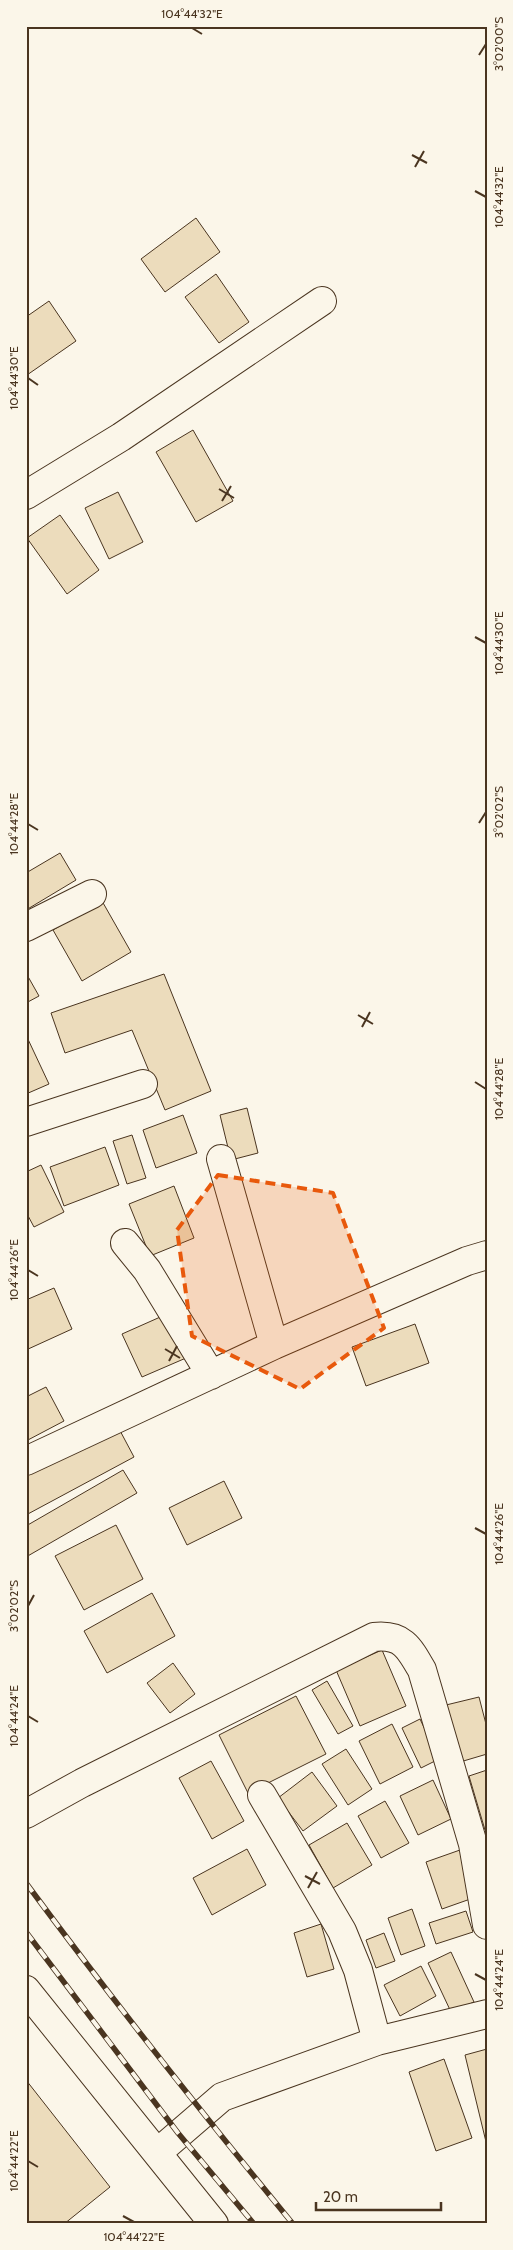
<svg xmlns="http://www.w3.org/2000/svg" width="513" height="2250" font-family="Cabin,sans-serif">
<rect width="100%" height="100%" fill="#fbf6e9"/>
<path fill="#ecdcbc" stroke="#4a3520" d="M 196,218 L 220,252 L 165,292 L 141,259 Z
M 216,274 L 249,322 L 219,343 L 185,297 Z
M 49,301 L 76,341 L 27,375 L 26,317 Z
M 193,430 L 233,501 L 196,522 L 156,452 Z
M 118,492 L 143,542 L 109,559 L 85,508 Z
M 60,515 L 99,570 L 67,594 L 27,538 Z
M 60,853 L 76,880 L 26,910 L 26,873 Z
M 102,901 L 131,952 L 82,981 L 53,930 Z
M 26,973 L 39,996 L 26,1003 Z
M 164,974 L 211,1091 L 165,1110 L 132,1030 L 65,1053 L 51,1013 Z
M 26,1035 L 49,1084 L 26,1094 Z
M 247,1108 L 258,1153 L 231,1160 L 220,1115 Z
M 183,1115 L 197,1153 L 156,1168 L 143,1130 Z
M 132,1135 L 146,1178 L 127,1184 L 113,1141 Z
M 105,1147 L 119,1185 L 64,1206 L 50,1167 Z
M 41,1165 L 64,1212 L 34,1227 L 26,1212 L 26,1172 Z
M 174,1186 L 194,1238 L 150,1256 L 129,1204 Z
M 54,1288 L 72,1329 L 26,1350 L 26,1300 Z
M 167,1314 L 186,1358 L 142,1377 L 122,1334 Z
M 415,1324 L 429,1363 L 366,1386 L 352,1347 Z
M 46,1387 L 64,1421 L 26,1441 L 26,1397 Z
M 117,1425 L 134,1457 L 26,1515 L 26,1475 Z
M 123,1470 L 137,1493 L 26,1557 L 26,1526 Z
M 224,1481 L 242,1518 L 187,1545 L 169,1508 Z
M 116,1525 L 143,1579 L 84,1610 L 55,1556 Z
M 152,1593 L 175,1636 L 107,1673 L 84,1631 Z
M 382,1650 L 406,1706 L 360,1726 L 336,1670 Z
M 173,1663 L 195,1694 L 170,1713 L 147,1683 Z
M 327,1681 L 353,1726 L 338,1734 L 312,1690 Z
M 296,1696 L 326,1754 L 248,1793 L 219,1735 Z
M 479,1697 L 487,1728 L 487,1754 L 460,1762 L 446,1705 Z
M 420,1719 L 439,1759 L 421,1768 L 402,1728 Z
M 392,1724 L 413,1767 L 380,1784 L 359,1741 Z
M 346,1749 L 372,1789 L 348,1805 L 322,1764 Z
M 211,1761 L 244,1821 L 212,1839 L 179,1778 Z
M 487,1770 L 487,1829 L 485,1830 L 469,1776 Z
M 312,1772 L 337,1806 L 303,1831 L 278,1798 Z
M 433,1780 L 451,1819 L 418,1835 L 400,1796 Z
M 385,1801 L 409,1843 L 381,1858 L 358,1816 Z
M 347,1823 L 372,1865 L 333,1888 L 309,1845 Z
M 247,1849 L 266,1885 L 212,1915 L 193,1878 Z
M 460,1850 L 476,1897 L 442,1909 L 426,1862 Z
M 412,1909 L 425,1946 L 401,1955 L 388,1918 Z
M 466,1911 L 473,1932 L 436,1944 L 429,1923 Z
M 321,1924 L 334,1969 L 307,1977 L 294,1933 Z
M 384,1933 L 395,1961 L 376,1968 L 366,1940 Z
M 451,1952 L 474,2002 L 451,2012 L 428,1963 Z
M 421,1966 L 436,1996 L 400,2016 L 384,1985 Z
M 487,2049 L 487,2146 L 465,2055 Z
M 444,2059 L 472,2138 L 436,2151 L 409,2072 Z
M 26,2080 L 110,2187 L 64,2224 L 26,2224 Z"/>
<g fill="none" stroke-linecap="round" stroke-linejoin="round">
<g stroke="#4a3520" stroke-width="30">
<path id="minor" d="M 26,495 L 121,437 L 322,301
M 26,927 L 92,894
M 26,1122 L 143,1084
M 125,1243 L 147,1270 L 211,1375
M 274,1345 L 467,1261 L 487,1255
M 26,1461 L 274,1345 L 221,1159
M 262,1795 L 342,1931 L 358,1970 L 377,2041
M 26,1814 L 82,1783 L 374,1637 C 402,1634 409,1647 422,1670 L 473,1844 L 487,1925
M 26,1990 L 214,2224
M 157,2153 L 222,2097 L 377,2041 L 487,2014"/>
</g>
<use href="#minor" stroke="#fbf6e9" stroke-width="28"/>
<g stroke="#4a3520" stroke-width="5.5">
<path id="rail" d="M 26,1883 C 112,1999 201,2112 293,2224
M 26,1932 L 178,2133 L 254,2224"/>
</g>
<use href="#rail" stroke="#fbf6e9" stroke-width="4" stroke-dasharray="11" stroke-linecap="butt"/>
</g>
<path fill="#e8590c" fill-opacity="0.2" stroke="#e8590c" stroke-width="4" stroke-dasharray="10 6" stroke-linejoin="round" d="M 218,1175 L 333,1193 L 384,1328 L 300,1389 L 192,1336 L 177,1230 Z"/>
<path fill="none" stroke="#4a3520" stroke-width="2" d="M 192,28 L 202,34M 479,55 L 486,44M 412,155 L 427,163M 415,167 L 424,151M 475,191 L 486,197M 28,378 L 38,385M 219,489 L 234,498M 222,501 L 231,486M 475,637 L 486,643M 479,823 L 486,812M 28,824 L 38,830M 358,1015 L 373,1024M 362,1027 L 370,1012M 475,1082 L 486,1089M 28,1270 L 38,1276M 165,1349 L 180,1358M 169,1361 L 177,1346M 475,1528 L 486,1534M 28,1606 L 34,1595M 28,1716 L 38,1722M 305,1876 L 320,1884M 308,1888 L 317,1872M 475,1974 L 486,1980M 28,2161 L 38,2167M 123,2216 L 134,2222"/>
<rect width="513" height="2250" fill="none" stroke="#fbf6e9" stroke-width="55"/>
<path d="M316 2202v8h125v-8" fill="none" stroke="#4a3520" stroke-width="2.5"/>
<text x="323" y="2202" font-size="15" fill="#4a3520" stroke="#fbf6e9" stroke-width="4" paint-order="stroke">20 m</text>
<rect x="28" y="28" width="458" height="2194" fill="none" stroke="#4a3520" stroke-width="2"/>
<g font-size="12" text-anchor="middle" fill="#4a3520">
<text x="192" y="18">104°44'32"E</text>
<text transform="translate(499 44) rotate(-90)" y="4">3°02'00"S</text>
<text transform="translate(499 197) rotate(-90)" y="4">104°44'32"E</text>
<text transform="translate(14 378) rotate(-90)" y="4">104°44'30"E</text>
<text transform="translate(499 643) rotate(-90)" y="4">104°44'30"E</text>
<text transform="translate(499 812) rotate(-90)" y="4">3°02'02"S</text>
<text transform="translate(14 824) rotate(-90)" y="4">104°44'28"E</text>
<text transform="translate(499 1089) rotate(-90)" y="4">104°44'28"E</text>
<text transform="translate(14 1270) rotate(-90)" y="4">104°44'26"E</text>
<text transform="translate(499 1534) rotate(-90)" y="4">104°44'26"E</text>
<text transform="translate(14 1606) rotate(-90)" y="4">3°02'02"S</text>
<text transform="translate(14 1716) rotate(-90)" y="4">104°44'24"E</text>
<text transform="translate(499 1980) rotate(-90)" y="4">104°44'24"E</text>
<text transform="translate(14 2161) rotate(-90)" y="4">104°44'22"E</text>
<text x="134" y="2241">104°44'22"E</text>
</g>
</svg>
